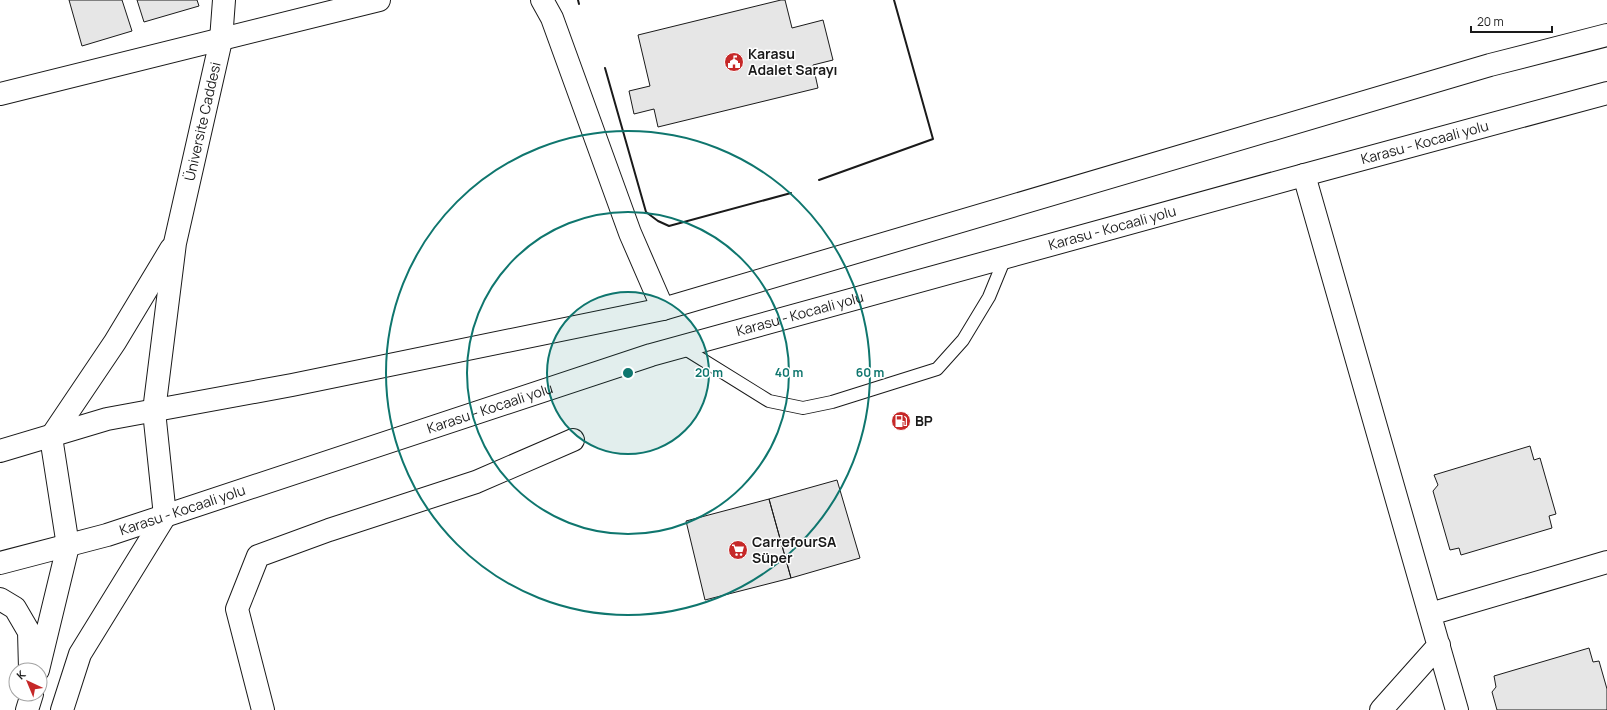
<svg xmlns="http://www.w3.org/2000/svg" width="1607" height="710" font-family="Manrope,sans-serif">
<rect width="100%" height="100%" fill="#fff"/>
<path fill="#e6e6e6" stroke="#1a1a1a" d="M 69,0 L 122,0 L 132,31 L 82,46 Z
M 137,0 L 197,0 L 199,6 L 144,22 Z
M 781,0 L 785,0 L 792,28 L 823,20 L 833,60 L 813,65 L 818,88 L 658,127 L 654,109 L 634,114 L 629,91 L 650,86 L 638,35 Z
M 1530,446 L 1534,460 L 1540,458 L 1556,514 L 1549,516 L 1552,528 L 1461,555 L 1459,548 L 1450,550 L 1433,491 L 1438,485 L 1434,475 Z
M 837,480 L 860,558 L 791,578 L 769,499 Z
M 769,499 L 791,578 L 705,600 L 686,521 Z
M 1589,648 L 1593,662 L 1599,661 L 1607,689 L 1607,710 L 1497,710 L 1492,692 L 1496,687 L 1494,676 Z"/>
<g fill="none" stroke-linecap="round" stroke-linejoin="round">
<g stroke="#1a1a1a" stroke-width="14">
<path id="service" d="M 682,347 L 769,401 L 803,408 L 832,402 L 937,369 L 963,340 L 989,297 L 1005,258"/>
</g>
<g stroke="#1a1a1a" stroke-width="24">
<path id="minor" d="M 542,0 L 552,18 L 630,233 L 663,309
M 0,94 L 379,0
M 1304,175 L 1457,710
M 1430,614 L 1607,562
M 263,710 L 237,609 L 258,556 L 329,530 L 476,482 L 573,440
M 1381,710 L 1439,645"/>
</g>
<g stroke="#1a1a1a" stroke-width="24">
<g id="tertiary">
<path id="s1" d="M 154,411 L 175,243 L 221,40 L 224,0"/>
<path d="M 51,437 L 115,342 L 171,249"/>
</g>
</g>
<g stroke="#1a1a1a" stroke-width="24">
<path id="secondary" d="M 0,599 L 15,608 L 29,632 L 30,669
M 38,670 L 68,546
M 27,710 L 32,694
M 62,710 L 80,654 L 165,516"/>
</g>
<g stroke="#1a1a1a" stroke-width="24">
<g id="trunk">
<path d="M 154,411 L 165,516"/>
<path d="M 51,437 L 68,546"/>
<path d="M 0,451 L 107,419 L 292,385 L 663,309 L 1490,65 L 1607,35"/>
<path id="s2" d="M 0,563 L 107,535 L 651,355 L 1304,175 L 1607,93"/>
</g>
</g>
<use href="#service" stroke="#fff" stroke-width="12"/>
<use href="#minor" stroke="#fff" stroke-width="22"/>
<use href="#tertiary" stroke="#fff" stroke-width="22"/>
<use href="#secondary" stroke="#fff" stroke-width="22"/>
<use href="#trunk" stroke="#fff" stroke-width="22"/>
<path stroke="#1a1a1a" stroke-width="2" d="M 578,0 L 579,4
M 605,68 L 646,212 L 658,221 L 669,226 L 791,193
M 819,180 L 933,139 L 894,0"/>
</g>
<circle cx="628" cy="373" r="81" fill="#0f766e" fill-opacity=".12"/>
<g fill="none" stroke="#0f766e" stroke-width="2">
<circle cx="628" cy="373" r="81"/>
<circle cx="628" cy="373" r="161"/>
<circle cx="628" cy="373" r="242"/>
</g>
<defs>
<g id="civic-disc" transform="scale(1)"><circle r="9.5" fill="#c62828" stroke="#fff"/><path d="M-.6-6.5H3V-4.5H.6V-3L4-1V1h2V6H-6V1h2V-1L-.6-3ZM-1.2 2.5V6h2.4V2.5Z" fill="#fff"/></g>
<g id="fuel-disc" transform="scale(1)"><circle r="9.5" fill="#c62828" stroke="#fff"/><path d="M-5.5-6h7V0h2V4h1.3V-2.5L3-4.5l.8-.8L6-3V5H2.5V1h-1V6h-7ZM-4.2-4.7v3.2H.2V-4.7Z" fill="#fff"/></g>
<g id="supermarket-disc" transform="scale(1)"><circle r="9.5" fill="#c62828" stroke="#fff"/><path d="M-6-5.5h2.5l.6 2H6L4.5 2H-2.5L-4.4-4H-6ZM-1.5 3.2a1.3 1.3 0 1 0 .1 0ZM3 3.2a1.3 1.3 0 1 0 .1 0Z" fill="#fff"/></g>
</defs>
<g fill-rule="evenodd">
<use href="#civic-disc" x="734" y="62"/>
<use href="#fuel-disc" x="901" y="421"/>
<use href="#supermarket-disc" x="738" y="550"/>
</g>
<g text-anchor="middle" stroke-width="3" stroke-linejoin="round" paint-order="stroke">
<g font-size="14" font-weight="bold" fill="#1a1a1a" stroke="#fff" text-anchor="start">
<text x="748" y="59">Karasu<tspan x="748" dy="16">Adalet Sarayı</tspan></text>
<text x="915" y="426">BP</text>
<text x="752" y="547">CarrefourSA<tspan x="752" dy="16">Süper</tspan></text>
</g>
<g font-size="14" fill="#1a1a1a" stroke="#fff">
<text dy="5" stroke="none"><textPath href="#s1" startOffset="294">Üniversite Caddesi</textPath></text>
<text dy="5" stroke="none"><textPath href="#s2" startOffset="1486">Karasu - Kocaali yolu</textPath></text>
<text dy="5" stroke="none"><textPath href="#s2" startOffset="1162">Karasu - Kocaali yolu</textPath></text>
<text dy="5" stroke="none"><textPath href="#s2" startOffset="838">Karasu - Kocaali yolu</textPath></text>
<text dy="5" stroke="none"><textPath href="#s2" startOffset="514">Karasu - Kocaali yolu</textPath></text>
<text dy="5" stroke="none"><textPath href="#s2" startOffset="190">Karasu - Kocaali yolu</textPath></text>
</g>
</g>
<circle cx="628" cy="373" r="6" fill="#0f766e" stroke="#fff" stroke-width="2"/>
<g font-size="12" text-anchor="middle" font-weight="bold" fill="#0f766e" stroke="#fff" stroke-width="3" stroke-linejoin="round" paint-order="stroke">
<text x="709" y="377">20 m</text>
<text x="789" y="377">40 m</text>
<text x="870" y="377">60 m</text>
</g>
<g transform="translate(28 682) rotate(316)"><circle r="19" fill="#ffffff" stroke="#a3a3a3"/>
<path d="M0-3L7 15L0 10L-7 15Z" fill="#c62828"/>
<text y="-6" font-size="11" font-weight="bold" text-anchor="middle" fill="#1a1a1a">K</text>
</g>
<path d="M1471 26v6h81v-6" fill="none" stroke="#1a1a1a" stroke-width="2"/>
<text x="1477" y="26" font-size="12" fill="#1a1a1a" stroke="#ffffff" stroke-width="3" paint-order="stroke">20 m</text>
</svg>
